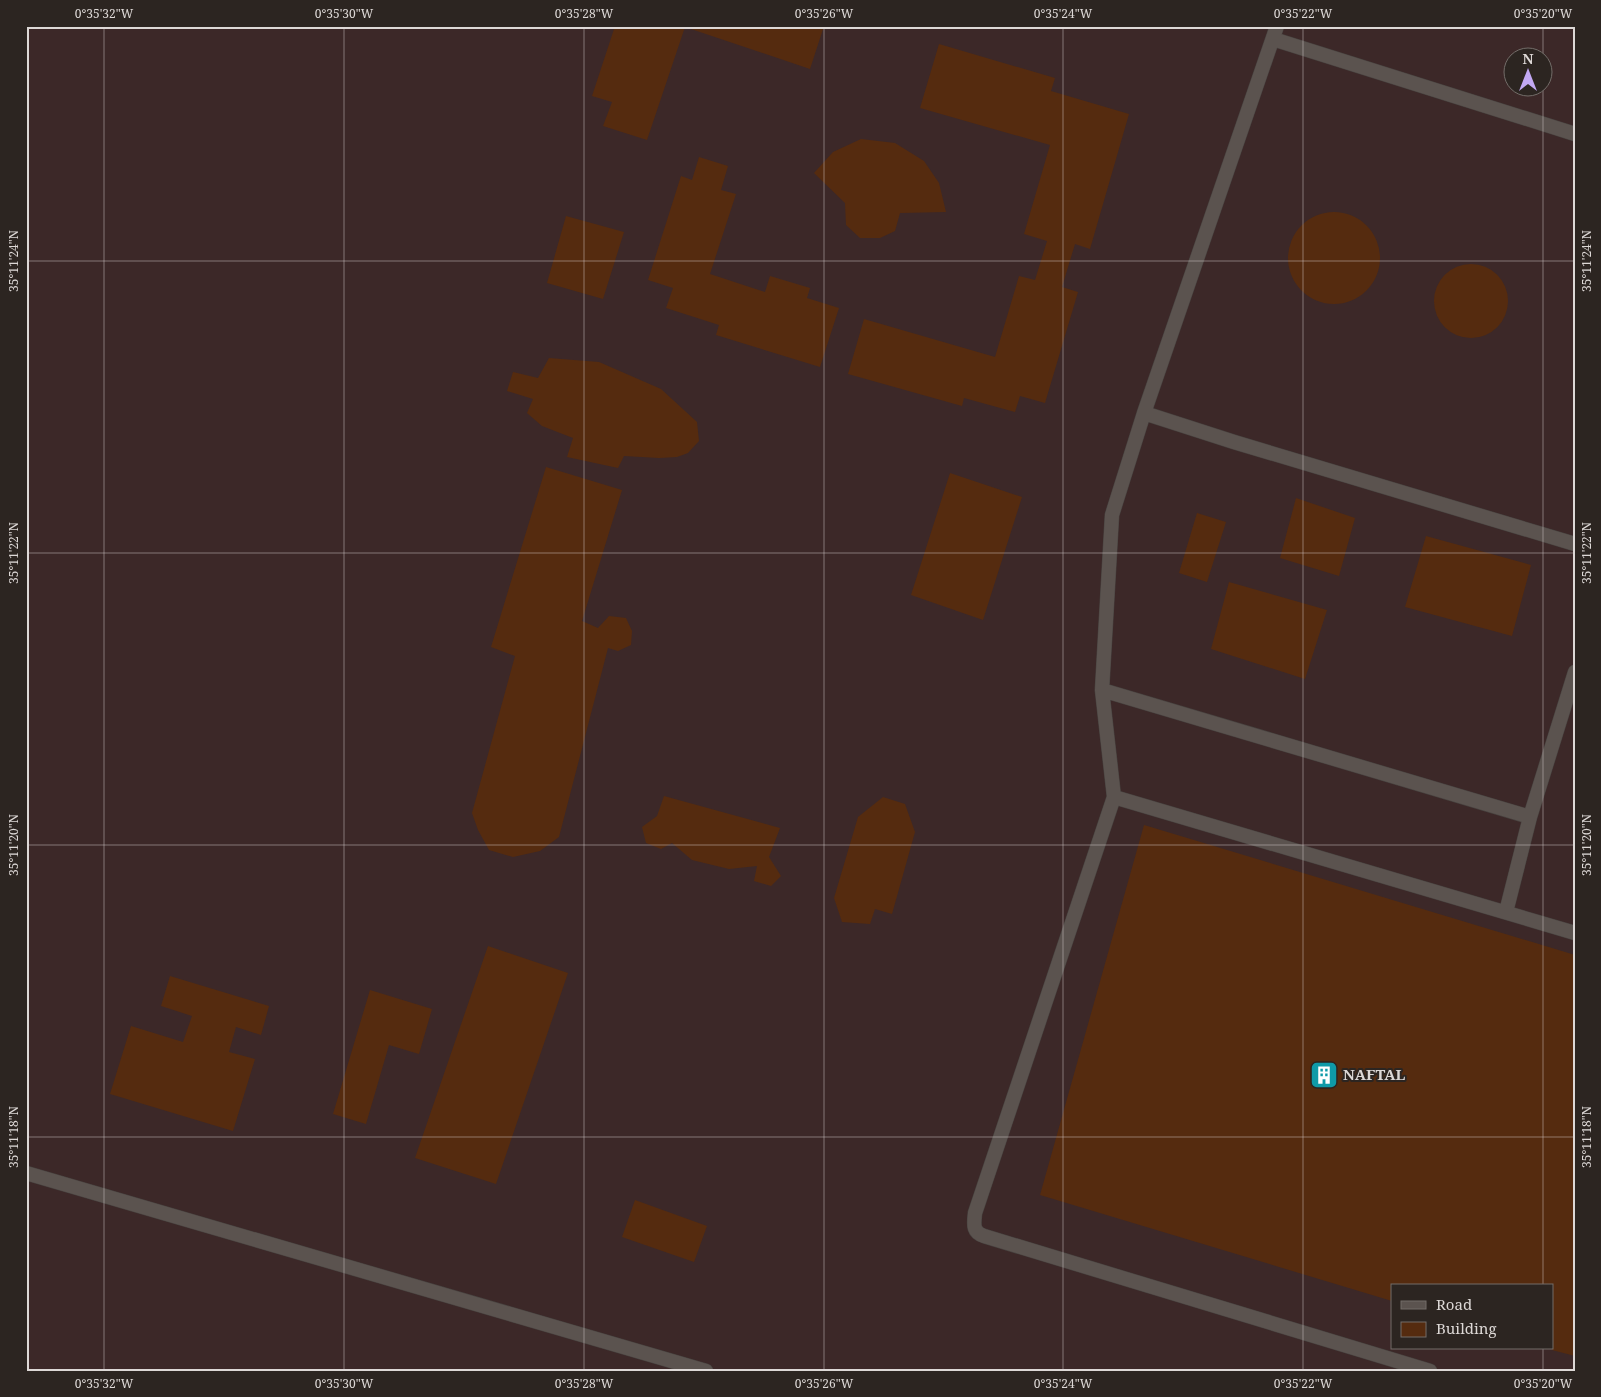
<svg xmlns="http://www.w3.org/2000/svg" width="1601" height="1397" font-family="'Noto Serif',serif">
<rect width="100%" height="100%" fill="#2c2521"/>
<path fill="#3c2828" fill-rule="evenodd" d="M 26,26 L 1575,26 L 1575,1371 L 26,1371 ZM 1514,58 L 1544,58 L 1544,88 L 1514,88 ZM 1392,1286 L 1552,1286 L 1552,1348 L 1392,1348 Z"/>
<path fill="#552b0f" d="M 615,26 L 824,26 L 810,69 L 685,27 L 647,140 L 603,126 L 612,102 L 592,96 Z
M 939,44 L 1055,78 L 1051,91 L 1129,114 L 1090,249 L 1075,244 L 1062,287 L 1078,292 L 1045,403 L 1020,396 L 1015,412 L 964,398 L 962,406 L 848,374 L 864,319 L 995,357 L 1019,276 L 1035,280 L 1047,241 L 1024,234 L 1050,145 L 920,108 Z
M 861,139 L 895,143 L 924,161 L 939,183 L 946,212 L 900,213 L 895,231 L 880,238 L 860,238 L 846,225 L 845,203 L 814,173 L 833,152 Z
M 699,157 L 728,166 L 721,190 L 736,194 L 710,274 L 765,292 L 770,276 L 810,288 L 807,298 L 839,308 L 820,367 L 716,335 L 719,325 L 666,308 L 673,288 L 648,280 L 681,176 L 692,180 Z
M1288 258a46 46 0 1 1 92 0a46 46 0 1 1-92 0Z
M 566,216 L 624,232 L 603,299 L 547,283 Z
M1434 301a37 37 0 1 1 74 0a37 37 0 1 1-74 0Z
M 549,358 L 599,362 L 661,389 L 697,422 L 699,441 L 688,453 L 677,457 L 659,458 L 624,456 L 618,468 L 567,457 L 573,438 L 542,426 L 527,413 L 533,399 L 507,391 L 513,372 L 538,378 Z
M 546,467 L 622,490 L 582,621 L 598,628 L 609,616 L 626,618 L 632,631 L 631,645 L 618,651 L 608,648 L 559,837 L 540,851 L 513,857 L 489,850 L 478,830 L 472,813 L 515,656 L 491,647 Z
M 950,473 L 1022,497 L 983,620 L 911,595 Z
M 1296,498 L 1355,518 L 1339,576 L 1280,558 Z
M 1197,513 L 1226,522 L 1207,582 L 1179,573 Z
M 1426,536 L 1531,565 L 1512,636 L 1405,607 Z
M 1229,582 L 1327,610 L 1305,679 L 1211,649 Z
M 664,796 L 780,828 L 769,857 L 781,876 L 771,886 L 754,881 L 757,866 L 729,869 L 692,860 L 672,843 L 661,849 L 646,843 L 642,827 L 657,816 Z
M 883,797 L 905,804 L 915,832 L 892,914 L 875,909 L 870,924 L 842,922 L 834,898 L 858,817 Z
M 1144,825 L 1575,955 L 1575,1356 L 1552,1350 L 1552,1286 L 1392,1286 L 1392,1301 L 1040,1195 Z
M 488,946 L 568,973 L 496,1184 L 415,1158 Z
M 170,976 L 269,1006 L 261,1035 L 236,1027 L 229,1052 L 255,1059 L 233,1131 L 110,1094 L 131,1026 L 183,1042 L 192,1016 L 161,1006 Z
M 370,990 L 432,1009 L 419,1054 L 389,1045 L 366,1124 L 333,1114 Z
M 635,1200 L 707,1226 L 694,1262 L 622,1237 Z"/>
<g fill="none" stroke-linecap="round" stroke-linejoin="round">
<g stroke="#484340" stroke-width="15">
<path id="service" d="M 1277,26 L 1144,413 L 1112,515 L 1102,690 L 1530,817 L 1575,672
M 1273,39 L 1575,134
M 1144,413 L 1234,442 L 1575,544
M 1102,690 L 1114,797 L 975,1213 C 974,1224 972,1232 984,1236 L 1430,1371
M 1114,797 L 1575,933
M 1506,912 L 1530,817"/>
</g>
<g stroke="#484340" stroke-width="15">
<path id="minor" d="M 26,1173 L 706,1371"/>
</g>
<use href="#service" stroke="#5b534f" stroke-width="14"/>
<use href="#minor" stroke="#5b534f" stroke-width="14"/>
</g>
<path fill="none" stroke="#ddd8d6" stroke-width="1" stroke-opacity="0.45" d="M 104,26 L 104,1371M 344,26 L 344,1371M 584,26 L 584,1371M 824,26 L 824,1371M 1063,26 L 1063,1371M 1303,26 L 1303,1371M 1543,26 L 1543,58M 1543,88 L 1543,1286M 26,261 L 1575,261M 26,553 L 1575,553M 26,845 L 1575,845M 26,1137 L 1575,1137M 1543,1348 L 1543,1371"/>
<defs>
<g id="building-square" transform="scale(1.4375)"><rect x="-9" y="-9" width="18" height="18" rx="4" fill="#0f9aa8" stroke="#2c2521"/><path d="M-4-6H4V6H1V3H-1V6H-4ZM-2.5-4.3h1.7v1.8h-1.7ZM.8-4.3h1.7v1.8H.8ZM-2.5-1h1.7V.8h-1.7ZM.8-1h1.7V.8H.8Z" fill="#fff"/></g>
</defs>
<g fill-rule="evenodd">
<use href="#building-square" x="1324" y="1075"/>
</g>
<g text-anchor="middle" stroke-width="4" stroke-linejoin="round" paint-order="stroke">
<g font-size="15" font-weight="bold" fill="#ddd8d6" stroke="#2c2521" text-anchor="start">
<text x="1343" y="1080">NAFTAL</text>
</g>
</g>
<rect width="1601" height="1397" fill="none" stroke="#2c2521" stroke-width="55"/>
<rect x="1391" y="1284" width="162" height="65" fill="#2c2521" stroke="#736d69"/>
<rect x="1401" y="1301" width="25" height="8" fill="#5b534f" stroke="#736d69"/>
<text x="1436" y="1310" font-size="15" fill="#ddd8d6">Road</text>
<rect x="1401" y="1322" width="25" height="15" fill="#552b0f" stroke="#736d69"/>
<text x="1436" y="1334" font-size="15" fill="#ddd8d6">Building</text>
<g transform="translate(1528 72)"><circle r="24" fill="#2c2521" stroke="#736d69"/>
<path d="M0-4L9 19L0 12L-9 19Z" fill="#c2a8f3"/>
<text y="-8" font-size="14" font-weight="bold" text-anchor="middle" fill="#ddd8d6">N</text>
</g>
<rect x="28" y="28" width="1546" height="1342" fill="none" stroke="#ddd8d6" stroke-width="2"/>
<g font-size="12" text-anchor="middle" fill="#ddd8d6">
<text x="104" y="18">0°35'32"W</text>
<text x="344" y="18">0°35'30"W</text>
<text x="584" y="18">0°35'28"W</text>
<text x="824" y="18">0°35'26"W</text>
<text x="1063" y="18">0°35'24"W</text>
<text x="1303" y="18">0°35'22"W</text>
<text x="1543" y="18">0°35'20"W</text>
<text transform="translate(14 261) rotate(-90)" y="4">35°11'24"N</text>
<text transform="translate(1587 261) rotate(-90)" y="4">35°11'24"N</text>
<text transform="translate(14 553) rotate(-90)" y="4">35°11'22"N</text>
<text transform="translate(1587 553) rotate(-90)" y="4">35°11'22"N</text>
<text transform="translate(14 845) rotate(-90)" y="4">35°11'20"N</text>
<text transform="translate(1587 845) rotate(-90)" y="4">35°11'20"N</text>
<text transform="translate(14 1137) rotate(-90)" y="4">35°11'18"N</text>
<text transform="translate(1587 1137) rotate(-90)" y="4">35°11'18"N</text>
<text x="104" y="1388">0°35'32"W</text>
<text x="344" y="1388">0°35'30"W</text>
<text x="584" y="1388">0°35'28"W</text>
<text x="824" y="1388">0°35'26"W</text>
<text x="1063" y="1388">0°35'24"W</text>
<text x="1303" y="1388">0°35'22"W</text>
<text x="1543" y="1388">0°35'20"W</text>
</g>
</svg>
